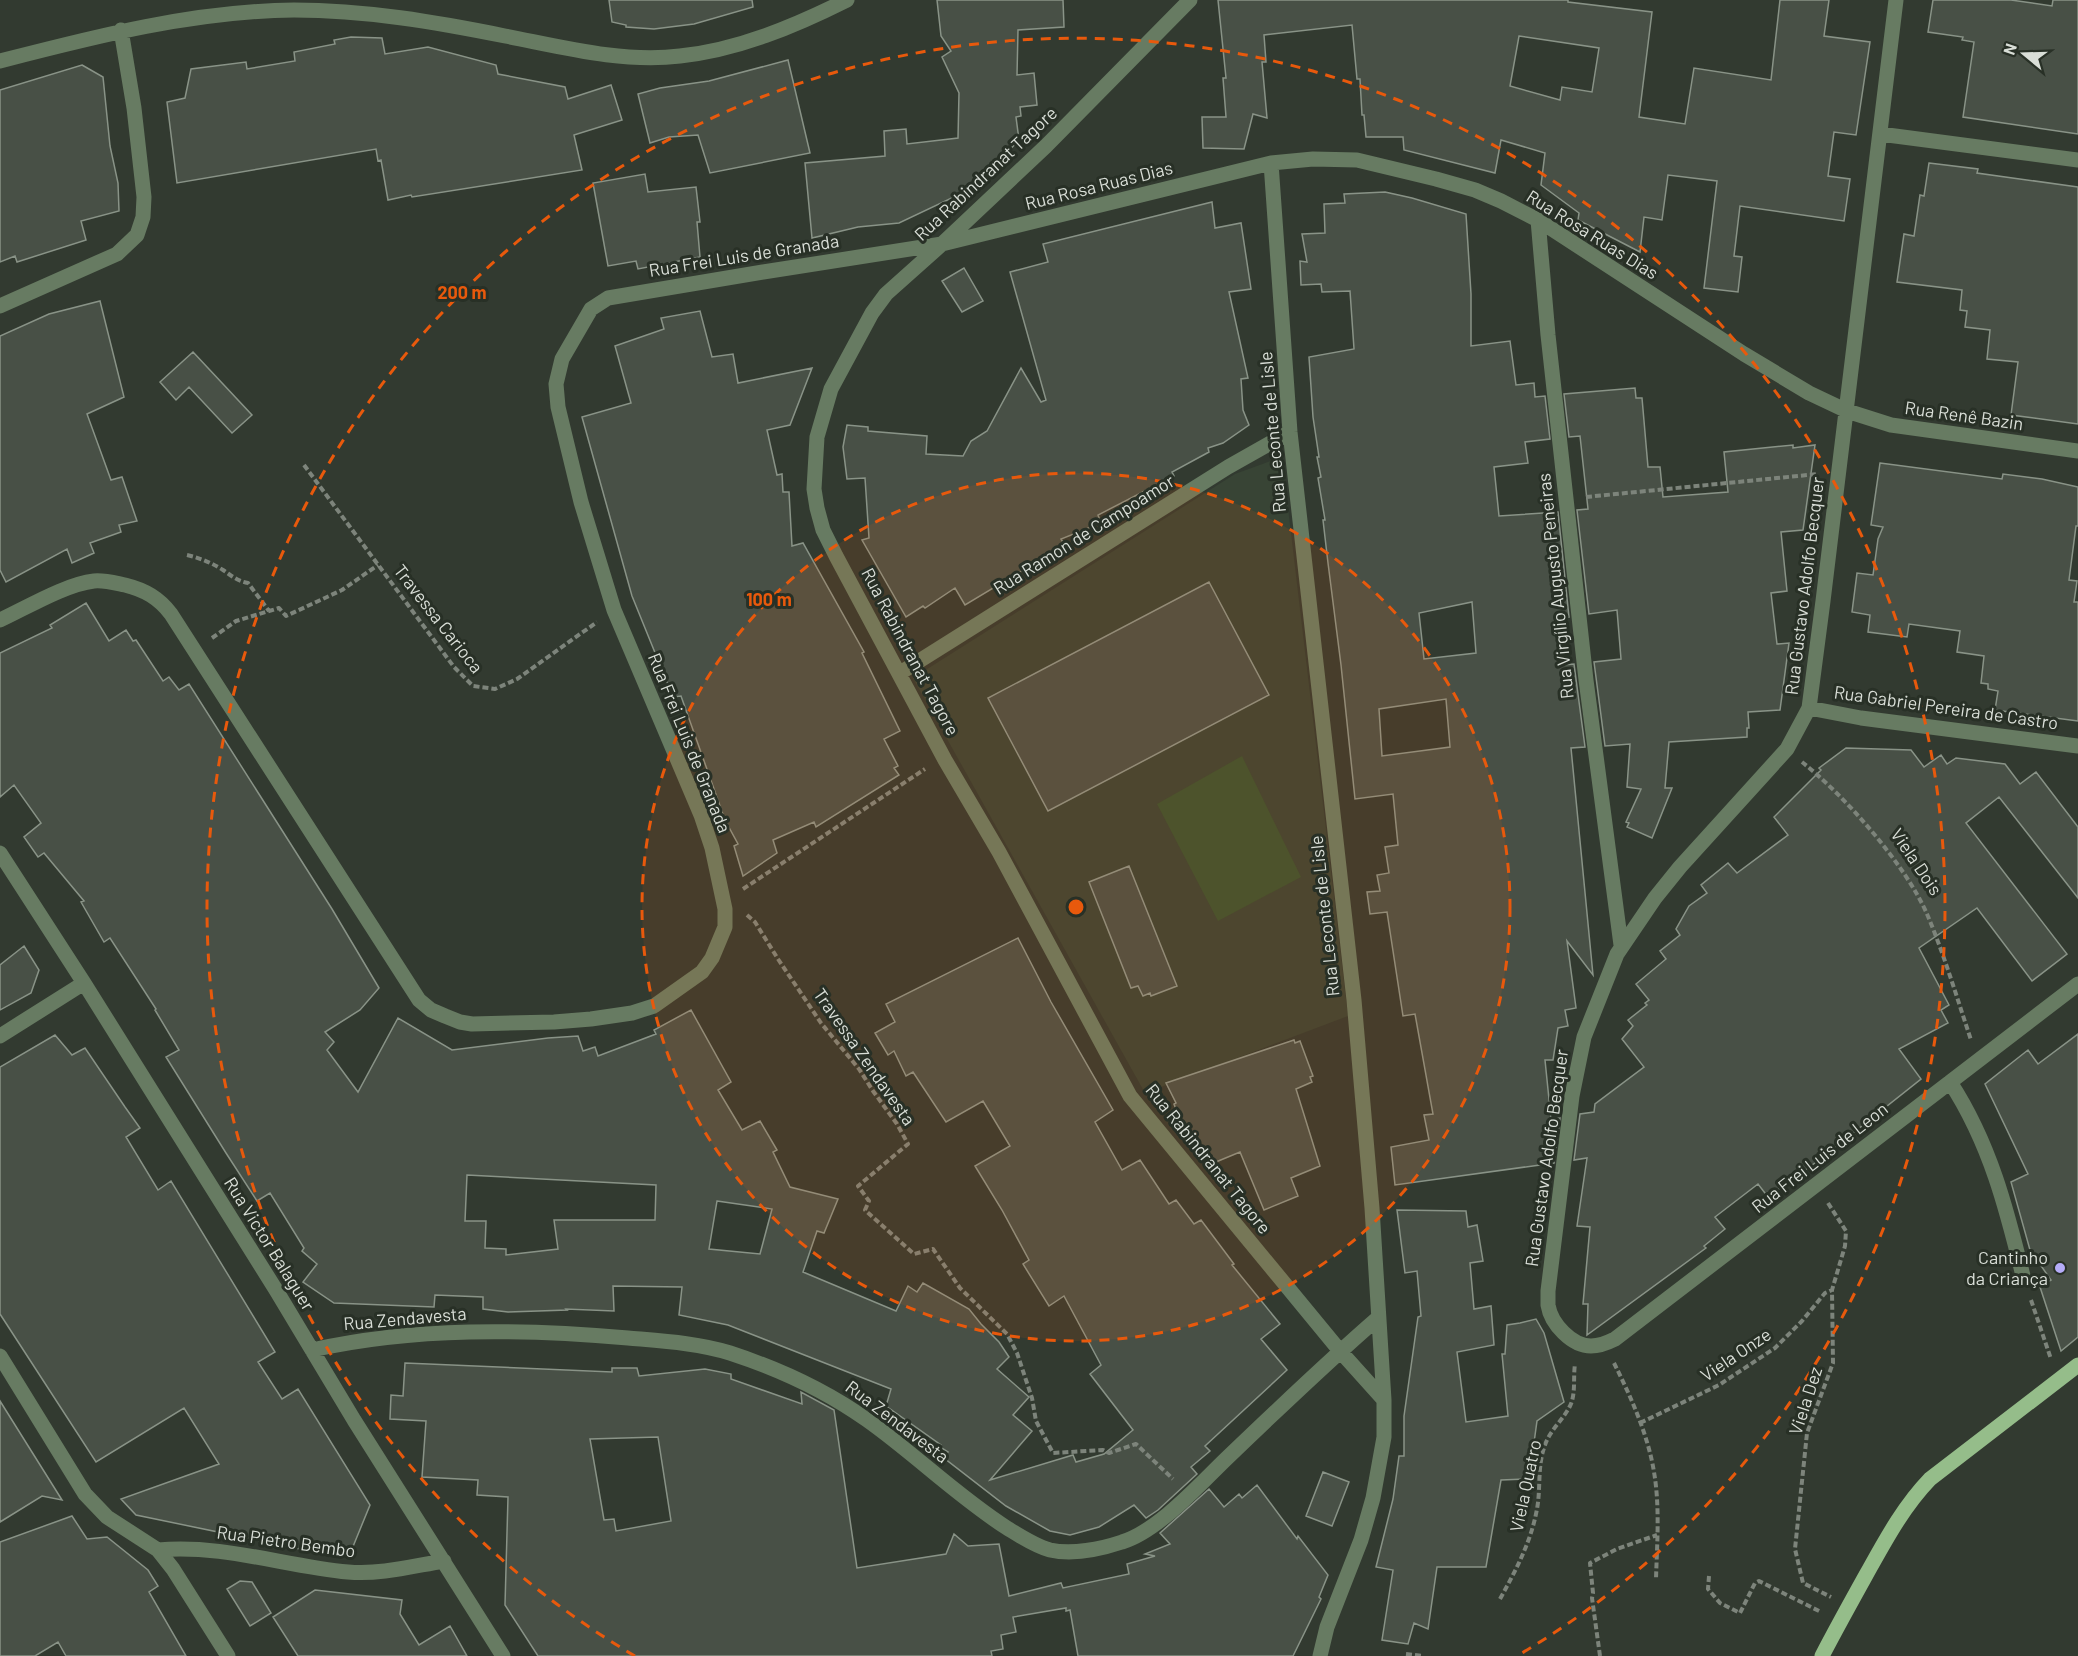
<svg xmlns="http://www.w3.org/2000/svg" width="2078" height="1656" font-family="Barlow,sans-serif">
<rect width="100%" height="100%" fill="#323a30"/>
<path fill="#384435" d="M 1282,457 L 1348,1016 L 1145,1093 L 913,678 L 1235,474 Z"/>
<path fill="#385231" d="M 1242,756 L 1301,877 L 1218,921 L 1157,804 Z"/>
<path fill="#485046" stroke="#899387" stroke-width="1.5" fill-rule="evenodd" d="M 609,0 L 752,0 L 753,7 L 694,24 L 654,29 L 626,27 L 626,25 L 612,22 Z
M 937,0 L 1063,0 L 1064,27 L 1018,30 L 1017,75 L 1034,73 L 1037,105 L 1020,107 L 1021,116 L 1016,117 L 1019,140 L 973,188 L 899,223 L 858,227 L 812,238 L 805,163 L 885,156 L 884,131 L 906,129 L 907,144 L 958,138 L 959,93 L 942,57 L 951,51 L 941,36 Z
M 1218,0 L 1568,0 L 1568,2 L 1652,12 L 1639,117 L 1685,124 L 1694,68 L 1771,80 L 1780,0 L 1829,0 L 1824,36 L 1870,42 L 1856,135 L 1834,132 L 1828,176 L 1850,179 L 1844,221 L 1740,206 L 1734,256 L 1742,257 L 1738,292 L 1704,288 L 1717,181 L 1668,175 L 1662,220 L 1644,217 L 1640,252 L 1578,220 L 1579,213 L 1541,185 L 1545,153 L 1501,140 L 1495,173 L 1404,150 L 1403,137 L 1366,137 L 1364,115 L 1362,115 L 1360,79 L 1357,79 L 1352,25 L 1264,35 L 1266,62 L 1262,62 L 1267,118 L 1253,114 L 1244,149 L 1203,148 L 1202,117 L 1226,117 L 1223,78 L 1226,78 ZM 1519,36 L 1599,48 L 1592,92 L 1562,87 L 1560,100 L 1510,86 Z
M 1933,0 L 2011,0 L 2052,6 L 2053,0 L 2078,0 L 2078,134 L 1963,117 L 1974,42 L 1962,40 L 1963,37 L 1928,32 Z
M 351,37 L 382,38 L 385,54 L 428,47 L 496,65 L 498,74 L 565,87 L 568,99 L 611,85 L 622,120 L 574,135 L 582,170 L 412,197 L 411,195 L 388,200 L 381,160 L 378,161 L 376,149 L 177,183 L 167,102 L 185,98 L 191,69 L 246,62 L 247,69 L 295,61 L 294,52 L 335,44 L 334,40 Z
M 788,60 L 810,153 L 710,173 L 698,135 L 669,137 L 650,143 L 638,94 L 660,88 L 709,81 Z
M 82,65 L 103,77 L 110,146 L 118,183 L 119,211 L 81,221 L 86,240 L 17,262 L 15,256 L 0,262 L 0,90 Z
M 1929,163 L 1978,169 L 1977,173 L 2078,187 L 2078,424 L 2011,415 L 2018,362 L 1987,359 L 1990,330 L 1965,327 L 1967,311 L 1960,310 L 1962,290 L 1897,282 L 1904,234 L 1914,236 L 1920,195 L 1924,196 Z
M 645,174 L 648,192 L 696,187 L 700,222 L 697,222 L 700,257 L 638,269 L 636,261 L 608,266 L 593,183 Z
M 1385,192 L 1412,198 L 1466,214 L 1471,294 L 1471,346 L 1510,341 L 1516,385 L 1534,383 L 1535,397 L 1545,396 L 1550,439 L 1525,442 L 1528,463 L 1494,467 L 1499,516 L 1558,512 L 1569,617 L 1558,618 L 1562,665 L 1574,664 L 1585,747 L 1571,748 L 1593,975 L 1567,941 L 1576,1008 L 1565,1010 L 1568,1026 L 1558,1028 L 1553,1060 L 1545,1060 L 1551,1119 L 1560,1118 L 1554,1163 L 1395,1185 L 1391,1147 L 1429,1140 L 1424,1115 L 1433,1114 L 1415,1014 L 1403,1016 L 1387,912 L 1370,914 L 1367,892 L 1380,891 L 1377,875 L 1389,873 L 1385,847 L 1398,845 L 1393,794 L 1355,799 L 1341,665 L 1328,563 L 1323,520 L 1325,520 L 1318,478 L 1321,477 L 1317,457 L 1319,457 L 1313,417 L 1309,357 L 1354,349 L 1350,291 L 1322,292 L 1321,284 L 1301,285 L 1300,261 L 1307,262 L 1302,234 L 1325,233 L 1324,204 L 1345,203 L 1344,194 ZM 1472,602 L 1476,653 L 1424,659 L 1419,613 ZM 1446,699 L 1450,747 L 1382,756 L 1379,709 Z
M 1212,202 L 1215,228 L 1241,223 L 1251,289 L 1229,292 L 1248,378 L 1241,379 L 1243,410 L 1249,425 L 1223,443 L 1208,448 L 1209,452 L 1172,472 L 1174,476 L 1098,515 L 1101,523 L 1061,539 L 1065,545 L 965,605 L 955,588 L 925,608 L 923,606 L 906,617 L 862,540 L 869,538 L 865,478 L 847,479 L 843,447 L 847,425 L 868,427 L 868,431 L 927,436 L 926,454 L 963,456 L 971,441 L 987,431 L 1021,368 L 1041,402 L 1046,400 L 1010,272 L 1048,262 L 1043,244 Z
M 964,268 L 983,301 L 962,312 L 942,281 Z
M 100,301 L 124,397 L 87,414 L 111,480 L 122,477 L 137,521 L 119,525 L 121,532 L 90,543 L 94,553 L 72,563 L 67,549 L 6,582 L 0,570 L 0,336 L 49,314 Z
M 700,311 L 712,357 L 733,354 L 738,383 L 812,368 L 790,425 L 767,430 L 777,475 L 782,474 L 783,492 L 789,492 L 792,546 L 803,543 L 864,652 L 862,653 L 900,731 L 884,739 L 898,766 L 894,768 L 899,775 L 816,827 L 814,822 L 773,840 L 777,853 L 743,876 L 734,846 L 738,844 L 725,820 L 681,696 L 673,697 L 632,596 L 582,417 L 631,403 L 615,346 L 664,329 L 661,318 Z
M 193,352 L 252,415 L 232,433 L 189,387 L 176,400 L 160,382 Z
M 1635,388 L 1636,398 L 1642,398 L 1648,467 L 1660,467 L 1663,497 L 1728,492 L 1724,452 L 1793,445 L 1793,448 L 1815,445 L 1803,530 L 1781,532 L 1787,591 L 1771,593 L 1777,644 L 1789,643 L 1780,710 L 1748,712 L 1749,728 L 1747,728 L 1747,737 L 1669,742 L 1665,788 L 1672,788 L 1652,838 L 1627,827 L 1629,823 L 1626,822 L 1641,789 L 1627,787 L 1630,744 L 1605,746 L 1594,662 L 1621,659 L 1617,610 L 1589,614 L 1577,510 L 1588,509 L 1580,436 L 1569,437 L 1564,394 Z
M 1880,463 L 2002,479 L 2003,474 L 2042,479 L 2078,487 L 2078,526 L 2076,526 L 2069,580 L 2077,581 L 2074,602 L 2078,602 L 2078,721 L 1995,710 L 1998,691 L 1988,689 L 1988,684 L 1981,683 L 1984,656 L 1957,652 L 1960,631 L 1909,624 L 1907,637 L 1868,632 L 1870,615 L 1852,612 L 1857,573 L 1873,575 L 1878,539 L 1883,527 L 1871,525 Z
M 1209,582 L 1269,695 L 1048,811 L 988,698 Z
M 86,603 L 109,641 L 126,630 L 133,641 L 136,640 L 163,681 L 169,677 L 179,690 L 189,684 L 332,909 L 379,988 L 360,1010 L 325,1032 L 334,1042 L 327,1050 L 358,1092 L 398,1018 L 452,1050 L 548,1038 L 578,1036 L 583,1051 L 595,1047 L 598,1056 L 656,1034 L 654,1030 L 691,1010 L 731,1082 L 718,1090 L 742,1130 L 760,1121 L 777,1150 L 773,1152 L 790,1187 L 838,1199 L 824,1233 L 817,1231 L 803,1272 L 896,1311 L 908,1286 L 917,1292 L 923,1283 L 969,1309 L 981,1324 L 999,1342 L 1009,1357 L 997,1369 L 1029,1397 L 1013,1415 L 1032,1431 L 990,1480 L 1073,1455 L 1076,1462 L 1104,1454 L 1133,1430 L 1090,1374 L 1101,1365 L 1064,1296 L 1049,1306 L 1023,1264 L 1029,1260 L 1002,1210 L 975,1166 L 1010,1146 L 983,1101 L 946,1122 L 913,1072 L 906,1076 L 894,1051 L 888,1055 L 875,1033 L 895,1022 L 886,1004 L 1018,938 L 1051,1002 L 1113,1110 L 1095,1122 L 1122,1170 L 1140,1160 L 1169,1204 L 1176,1200 L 1194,1224 L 1201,1220 L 1234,1264 L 1232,1265 L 1280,1324 L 1261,1339 L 1287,1370 L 1205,1446 L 1210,1451 L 1191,1467 L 1197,1474 L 1158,1510 L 1146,1518 L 1134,1505 L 1099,1527 L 1070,1535 L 1050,1531 L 1006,1506 L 944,1458 L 948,1452 L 940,1447 L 941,1445 L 886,1406 L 891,1389 L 728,1325 L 679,1315 L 682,1287 L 613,1286 L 614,1311 L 566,1309 L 567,1310 L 508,1312 L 483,1309 L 483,1297 L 435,1295 L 434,1307 L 334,1303 L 303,1282 L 317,1264 L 302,1251 L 304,1248 L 270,1193 L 257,1201 L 226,1153 L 166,1057 L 179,1050 L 155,1010 L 156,1009 L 110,938 L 104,942 L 81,902 L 84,901 L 44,853 L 38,857 L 24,837 L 41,823 L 14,785 L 0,797 L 0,653 L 52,628 L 50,625 ZM 467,1175 L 656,1185 L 655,1220 L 554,1220 L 558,1249 L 506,1255 L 506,1249 L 485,1248 L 486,1221 L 465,1221 ZM 717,1201 L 772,1209 L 760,1254 L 709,1249 Z
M 1846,748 L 1911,750 L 1924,767 L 1941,755 L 1947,764 L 1956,758 L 2005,764 L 2020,784 L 2036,772 L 2078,827 L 2078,898 L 1999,797 L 1966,823 L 2067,954 L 2032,981 L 1977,908 L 1919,948 L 1949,1005 L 1941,1010 L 1948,1023 L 1899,1049 L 1921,1079 L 1819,1160 L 1768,1197 L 1758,1184 L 1715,1217 L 1725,1229 L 1704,1246 L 1706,1248 L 1587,1335 L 1588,1304 L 1583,1304 L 1590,1227 L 1577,1226 L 1587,1158 L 1574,1160 L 1580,1114 L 1594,1112 L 1595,1104 L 1644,1067 L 1622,1039 L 1633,1026 L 1628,1020 L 1647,1005 L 1645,1003 L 1649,1000 L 1636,984 L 1666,959 L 1660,951 L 1680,935 L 1676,929 L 1689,906 L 1707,893 L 1701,885 L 1728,863 L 1737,873 L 1788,835 L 1774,817 L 1821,770 L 1819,768 Z
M 1129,866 L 1177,986 L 1151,996 L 1150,993 L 1143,996 L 1138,986 L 1131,988 L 1089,882 Z
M 24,946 L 39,970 L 31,993 L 0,1010 L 0,965 Z
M 2078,1034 L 2078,1337 L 2061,1351 L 2040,1287 L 2051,1280 L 2030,1250 L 2011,1182 L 2028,1174 L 1985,1084 L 2028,1050 L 2038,1064 Z
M 55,1035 L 72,1055 L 85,1048 L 125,1107 L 140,1128 L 126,1137 L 158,1190 L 171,1181 L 275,1352 L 258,1362 L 282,1399 L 298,1389 L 370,1505 L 352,1549 L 300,1549 L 136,1515 L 121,1499 L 219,1464 L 184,1408 L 96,1462 L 0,1314 L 0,1067 Z
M 1294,1040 L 1295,1043 L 1300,1041 L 1313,1076 L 1310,1077 L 1312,1082 L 1296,1089 L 1320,1166 L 1291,1178 L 1298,1196 L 1264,1210 L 1240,1152 L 1211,1164 L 1173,1114 L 1177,1112 L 1174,1104 L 1176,1103 L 1166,1083 Z
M 1397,1210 L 1466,1211 L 1468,1227 L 1477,1225 L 1483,1261 L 1470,1263 L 1474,1309 L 1491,1306 L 1494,1345 L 1457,1352 L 1466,1422 L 1508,1416 L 1502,1354 L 1505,1354 L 1507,1325 L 1520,1323 L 1536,1319 L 1544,1333 L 1564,1402 L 1537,1421 L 1529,1479 L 1501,1480 L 1486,1567 L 1437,1567 L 1428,1629 L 1414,1623 L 1408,1644 L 1382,1640 L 1393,1570 L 1376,1567 L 1393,1499 L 1399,1456 L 1404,1456 L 1404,1416 L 1418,1317 L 1421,1316 L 1417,1271 L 1405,1273 Z
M 405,1363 L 612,1372 L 612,1368 L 637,1368 L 639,1376 L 705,1369 L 731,1374 L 731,1379 L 802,1404 L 801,1392 L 834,1410 L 857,1568 L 946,1554 L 954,1534 L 968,1546 L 999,1544 L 1009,1596 L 1061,1583 L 1063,1588 L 1129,1574 L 1127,1564 L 1155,1556 L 1145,1554 L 1170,1544 L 1160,1533 L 1209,1489 L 1224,1507 L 1239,1494 L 1242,1498 L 1257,1485 L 1297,1539 L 1298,1536 L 1328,1575 L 1319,1597 L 1321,1599 L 1293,1656 L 1078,1656 L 1070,1610 L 1066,1611 L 1066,1608 L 1013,1617 L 1016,1632 L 1001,1635 L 1003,1649 L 991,1651 L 992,1656 L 538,1656 L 505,1605 L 508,1497 L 477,1495 L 478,1480 L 422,1477 L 426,1421 L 390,1419 L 391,1395 L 403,1396 ZM 658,1437 L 671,1521 L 616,1531 L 614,1519 L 604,1520 L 590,1439 Z
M 0,1401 L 62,1500 L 42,1496 L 0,1522 Z
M 1323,1472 L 1349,1482 L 1332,1526 L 1306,1516 Z
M 72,1516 L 87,1539 L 107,1537 L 148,1570 L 158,1586 L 149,1592 L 186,1656 L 66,1656 L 58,1642 L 35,1656 L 0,1656 L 0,1542 Z
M 240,1581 L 252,1582 L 271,1613 L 250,1626 L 227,1589 Z
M 315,1590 L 402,1600 L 400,1614 L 419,1645 L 450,1626 L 467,1656 L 298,1656 L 273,1617 Z"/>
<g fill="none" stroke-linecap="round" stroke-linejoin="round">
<path stroke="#7d847b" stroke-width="4" stroke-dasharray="6 3" stroke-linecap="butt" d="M 304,465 L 454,667 L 473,686 L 495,689 L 517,679 L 597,622
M 1586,497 L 1818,474
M 187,555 C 200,558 212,563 223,570 C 232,576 237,581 248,583 L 269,611
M 212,638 L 236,621 L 279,608 L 286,616 L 342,590 L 378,565
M 1802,762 C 1845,796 1905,864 1927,914 C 1944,954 1957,998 1971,1040
M 743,889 L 925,769
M 747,915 L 755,922 L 778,959 L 821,1023 L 859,1069 L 873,1091 L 897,1124 L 908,1144 L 858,1186 L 869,1201 L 865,1210 L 914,1254 L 933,1249 L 960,1288 L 1007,1334 L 1017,1353 L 1032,1398 L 1036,1421 L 1053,1453 L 1103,1450 L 1109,1453 L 1136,1444 L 1173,1479
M 1828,1203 L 1846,1231 L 1845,1246 L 1832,1290 L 1833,1363 L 1807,1433 L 1795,1549 L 1803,1583 L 1831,1597
M 2031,1300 L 2051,1359
M 1614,1363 C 1631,1397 1648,1435 1654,1472 C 1660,1507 1657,1544 1656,1579
M 1640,1423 L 1719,1385 L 1775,1348 L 1802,1321 L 1825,1293 L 1832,1290
M 1709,1576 L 1708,1589 L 1720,1603 L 1740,1613 L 1755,1583 L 1759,1581 L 1821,1612
M 1500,1599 C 1516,1570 1531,1542 1537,1509 C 1541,1488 1537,1466 1545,1445 C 1550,1430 1563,1420 1570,1406 C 1576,1394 1573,1377 1575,1364
M 1406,1654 L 1423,1656
M 1600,1656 L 1592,1598 L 1593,1593 L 1590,1563 L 1617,1549 L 1657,1535"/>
<path stroke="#677b62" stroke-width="15" d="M 1190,0 L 1046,146 L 942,244 L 886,294 L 872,313 L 831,389 L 817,437 L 814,489 L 817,508 L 823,530 L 836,556 L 945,760 L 999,852 L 1130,1096 L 1340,1351 L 1384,1400
M 1896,0 L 1823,601 L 1809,708 L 1787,749 L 1680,867 L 1655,898 L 1617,954 L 1584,1037 L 1572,1096 L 1548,1291 C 1548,1295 1548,1301 1548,1305 C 1551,1324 1572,1346 1591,1346 C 1600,1346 1607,1343 1615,1339 L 2078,984
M 0,61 C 97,36 194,11 294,10 C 365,10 436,22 505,36 C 562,47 622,63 680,56 C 738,50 795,26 847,0
M 1880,134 L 2078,160
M 1271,163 L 1290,432 L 1354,1000 L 1372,1208 L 1384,1400 L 1384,1437 L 1373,1498 L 1361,1540 L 1327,1627 L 1320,1656
M 1538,220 L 1548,335 L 1586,680 L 1621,945
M 0,306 L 117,254 L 137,235 L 143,217 L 144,197 L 134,108 L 121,30
M 0,620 C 26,608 66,584 94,581 C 104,580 115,583 125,585 C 145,590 159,598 171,614 L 419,1000 L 431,1010 L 445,1016 L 460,1022 L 472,1024 L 554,1022 L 591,1019 L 632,1013 L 654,1006 L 702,972 L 712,958 L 725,927 L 725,909 L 712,848 L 701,815 L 614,610 L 581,502 L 558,407 L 556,384 L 562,359 L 591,309 L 608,298 L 763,272 L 942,244 L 1271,163 L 1313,159 L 1357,160 L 1436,179 L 1475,190 L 1501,201 L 1538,220 L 1744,354 L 1809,393 L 1847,411 L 1891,425 L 2078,451
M 900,673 L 1228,467 L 1290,432
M 1809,708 L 1861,718 L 2078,746
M 0,853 L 84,983 L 276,1290 L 354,1420 L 503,1656
M 0,1036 L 84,983
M 1950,1082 C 1990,1143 2007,1210 2024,1280
M 312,1350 C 415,1327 523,1329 628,1338 C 662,1341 698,1343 730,1353 C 779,1369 825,1390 867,1420 C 915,1454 957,1496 1007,1528 C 1020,1536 1035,1546 1050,1550 C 1072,1555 1101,1549 1122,1542 C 1158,1531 1199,1485 1226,1459 C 1276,1411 1326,1363 1378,1318
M 0,1356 L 85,1494 L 107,1517 L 158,1550 L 173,1569 L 228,1656
M 158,1550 C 222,1544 285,1566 348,1572 C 380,1575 413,1566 444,1561"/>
<path stroke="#95bd8a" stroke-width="15" d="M 1822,1656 C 1836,1629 1851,1602 1866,1575 C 1885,1541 1903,1507 1930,1479 L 2078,1365"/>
</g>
<circle cx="1076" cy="907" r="434" fill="#e8590c" fill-opacity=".12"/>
<g fill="none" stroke="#e8590c" stroke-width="3" stroke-dasharray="10 8">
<circle cx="1076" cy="907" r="434"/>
<path d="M635 1656A869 869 0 1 1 1517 1656"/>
</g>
<circle fill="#b5acf8" stroke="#283026" stroke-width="2" cx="2060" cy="1268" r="6"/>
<g text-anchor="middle" stroke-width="6" stroke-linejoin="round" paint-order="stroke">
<g font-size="18" fill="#d9ded7" stroke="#283026">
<text transform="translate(986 174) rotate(-43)" y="6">Rua Rabindranat Tagore</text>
<text transform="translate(1099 186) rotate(-14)" y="6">Rua Rosa Ruas Dias</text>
<text transform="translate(1592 235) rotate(32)" y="6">Rua Rosa Ruas Dias</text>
<text transform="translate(744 256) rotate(-9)" y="6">Rua Frei Luis de Granada</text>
<text transform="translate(1964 416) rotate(8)" y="6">Rua Renê Bazin</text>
<text transform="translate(1273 432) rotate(-95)" y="6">Rua Leconte de Lisle</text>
<text transform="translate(1084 535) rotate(-32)" y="6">Rua Ramon de Campoamor</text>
<text transform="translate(1556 586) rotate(-96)" y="6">Rua Virgílio Augusto Peneiras</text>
<text transform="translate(1805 586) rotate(-83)" y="6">Rua Gustavo Adolfo Becquer</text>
<text transform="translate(438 619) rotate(52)" y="6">Travessa Carioca</text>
<text transform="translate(910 652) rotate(62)" y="6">Rua Rabindranat Tagore</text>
<text transform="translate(1946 708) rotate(8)" y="6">Rua Gabriel Pereira de Castro</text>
<text transform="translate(689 743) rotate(68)" y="6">Rua Frei Luis de Granada</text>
<text transform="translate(1916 862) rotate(56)" y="6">Viela Dois</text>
<text transform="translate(1325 916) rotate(-96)" y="6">Rua Leconte de Lisle</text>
<text transform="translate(864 1057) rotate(55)" y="6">Travessa Zendavesta</text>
<text transform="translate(1547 1158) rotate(-82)" y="6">Rua Gustavo Adolfo Becquer</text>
<text transform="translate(1820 1158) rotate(-38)" y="6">Rua Frei Luis de Leon</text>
<text transform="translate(1208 1159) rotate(51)" y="6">Rua Rabindranat Tagore</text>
<text transform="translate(269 1244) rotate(58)" y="6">Rua Victor Balaguer</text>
<text transform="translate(405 1319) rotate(-5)" y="6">Rua Zendavesta</text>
<text transform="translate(1736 1355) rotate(-34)" y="6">Viela Onze</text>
<text transform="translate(1806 1401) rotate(-72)" y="6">Viela Dez</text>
<text transform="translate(897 1422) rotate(37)" y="6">Rua Zendavesta</text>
<text transform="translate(1526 1486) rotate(-78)" y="6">Viela Quatro</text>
<text transform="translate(286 1542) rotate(8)" y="6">Rua Pietro Bembo</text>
</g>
<g font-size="18" fill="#d9ded7" stroke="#283026" text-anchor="end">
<text x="2048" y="1264">Cantinho<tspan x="2048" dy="21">da Criança</tspan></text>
</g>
</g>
<circle cx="1076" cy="907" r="9" fill="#e8590c" stroke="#283026" stroke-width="3"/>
<g font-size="18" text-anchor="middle" font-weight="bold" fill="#e8590c" stroke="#283026" stroke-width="6" stroke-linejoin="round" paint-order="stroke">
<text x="462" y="299">200 m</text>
<text x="769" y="606">100 m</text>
</g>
<g transform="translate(2024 54) rotate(289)" stroke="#283026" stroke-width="4.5" paint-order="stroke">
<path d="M0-4.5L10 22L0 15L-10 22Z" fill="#d9ded7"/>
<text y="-9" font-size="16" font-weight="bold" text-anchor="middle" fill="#d9ded7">N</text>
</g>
</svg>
